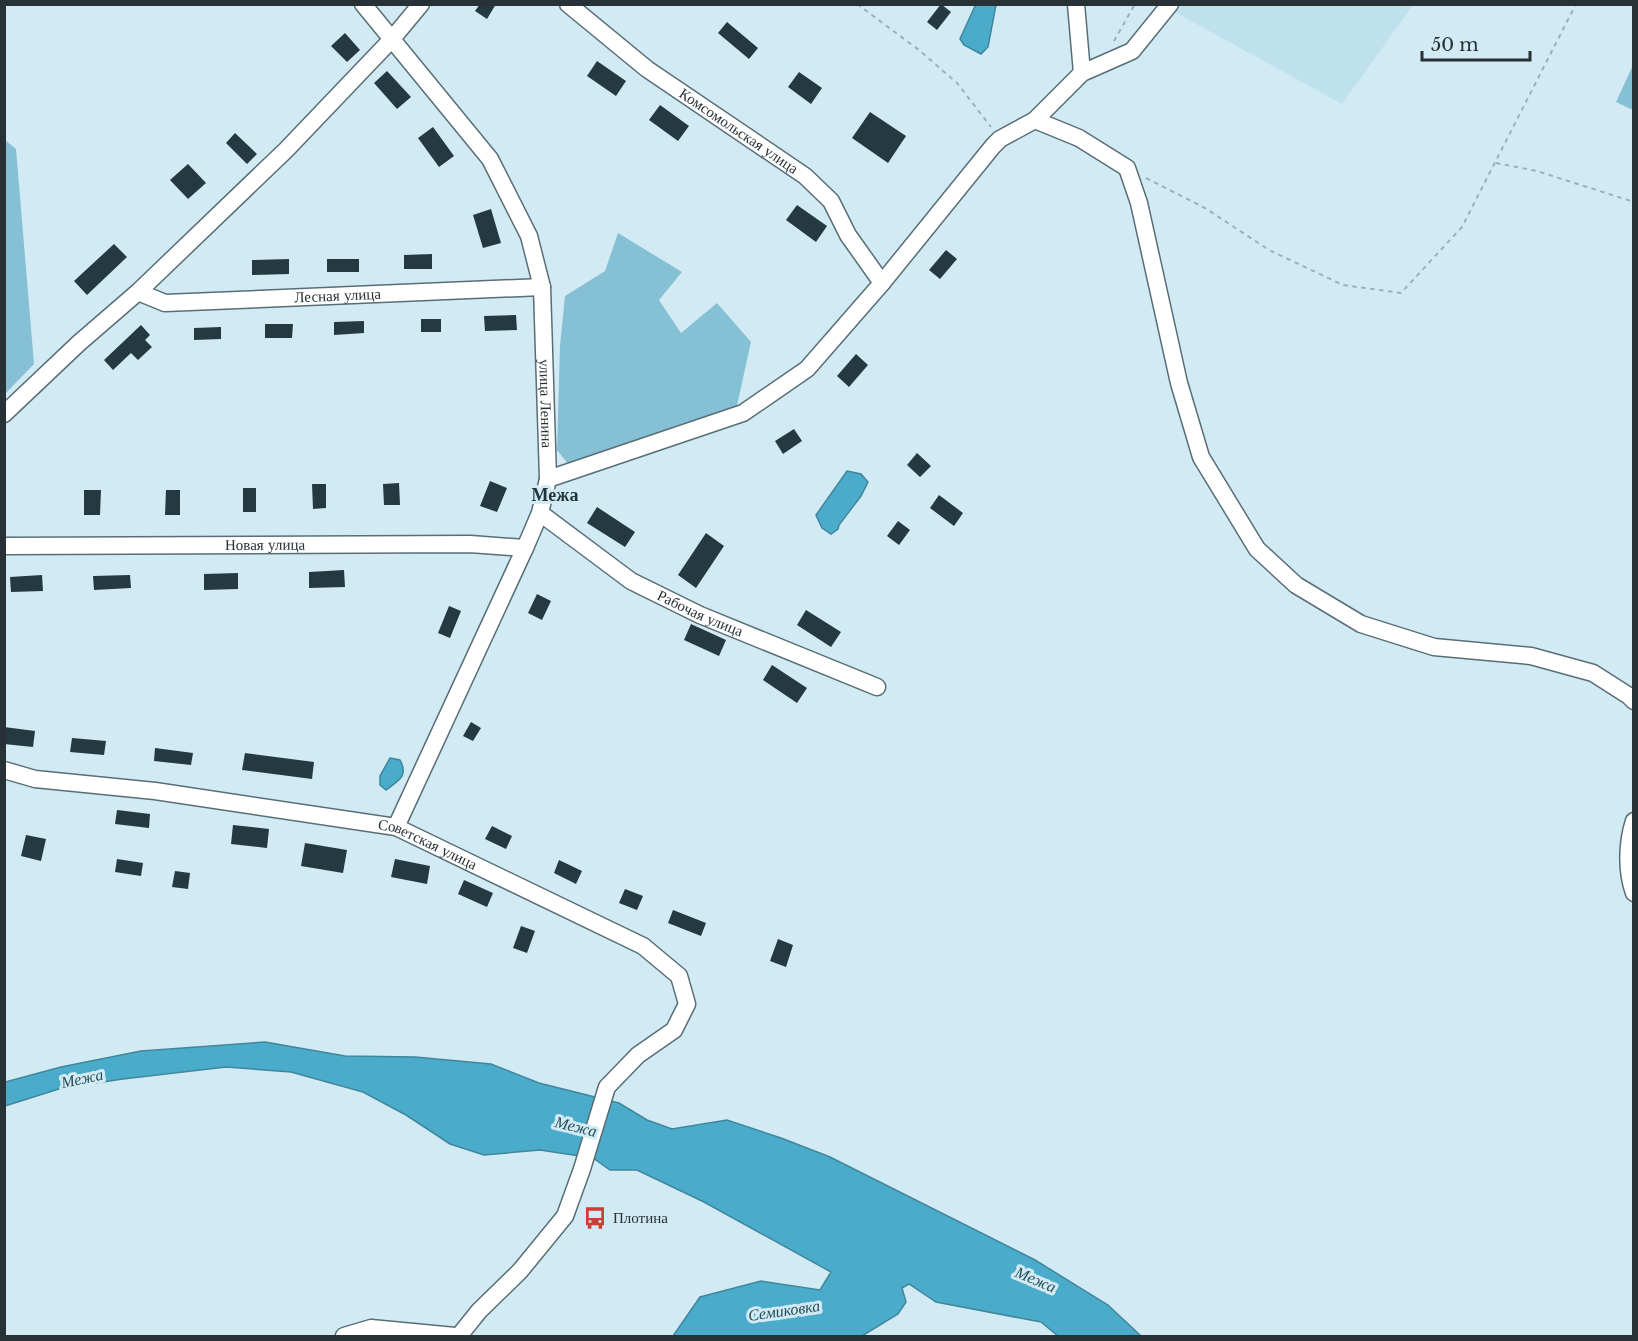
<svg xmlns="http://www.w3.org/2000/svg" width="1638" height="1341" font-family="'Libre Baskerville',serif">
<rect width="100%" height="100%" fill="#d2eaf3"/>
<path fill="#bfe1ed" d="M 1162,5 L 1413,5 L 1342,104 Z"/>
<path fill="#86c0d4" d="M 1633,65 L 1633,110 L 1616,102 Z
M 5,140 L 16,149 L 34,364 L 5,394 Z
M 618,233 L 682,272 L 659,300 L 681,333 L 717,303 L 751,342 L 736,410 L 568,464 L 557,450 L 560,346 L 565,296 L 605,271 Z"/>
<path fill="#4aacca" stroke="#40879d" stroke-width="1.5" d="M 976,4 L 996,5 L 988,47 L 981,54 L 964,45 L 960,39 Z
M 847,471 L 861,474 L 868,482 L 861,496 L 839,525 L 838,529 L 831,534 L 822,528 L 816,515 Z
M 390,758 L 400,760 C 409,776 398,781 386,790 L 380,785 L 380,776 Z
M 265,1042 L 345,1056 L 415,1057 L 491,1064 L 539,1083 L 619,1103 L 647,1120 L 672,1129 L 727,1120 L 781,1138 L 830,1157 L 1035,1260 L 1108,1305 L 1141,1336 L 1058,1336 L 1041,1322 L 936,1302 L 909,1284 L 902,1288 L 906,1302 L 898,1314 L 862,1336 L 673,1336 L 700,1297 L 761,1281 L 820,1290 L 831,1272 L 704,1202 L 637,1170 L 610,1170 L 593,1158 L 540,1150 L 484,1155 L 450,1144 L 406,1115 L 363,1092 L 291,1072 L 226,1067 L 123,1079 L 62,1088 L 5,1106 L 5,1082 L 61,1067 L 141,1051 Z"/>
<path fill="#243940" d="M 480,4 L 496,4 L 487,19 L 475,11 Z
M 941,4 L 951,12 L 937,30 L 927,22 Z
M 727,22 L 758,48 L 749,59 L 718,33 Z
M 345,33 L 360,50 L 347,62 L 331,46 Z
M 597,61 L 626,81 L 616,96 L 587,76 Z
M 387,71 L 411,97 L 397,109 L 374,83 Z
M 799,72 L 822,88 L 811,104 L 788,87 Z
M 660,105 L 689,126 L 678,141 L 649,120 Z
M 870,112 L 906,136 L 888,163 L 852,138 Z
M 433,127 L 454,156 L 439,167 L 418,138 Z
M 235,133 L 257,154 L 247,164 L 226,143 Z
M 188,164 L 206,183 L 188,199 L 170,180 Z
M 797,205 L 827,226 L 816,242 L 786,220 Z
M 491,209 L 501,243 L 483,248 L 473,215 Z
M 114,244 L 127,257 L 87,295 L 74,281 Z
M 946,250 L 957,259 L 940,279 L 929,270 Z
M 432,254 L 432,269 L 404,269 L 404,255 Z
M 289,259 L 289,274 L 252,275 L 252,260 Z
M 327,259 L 359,259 L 359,272 L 327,272 Z
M 516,315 L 517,330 L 485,331 L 484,316 Z
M 421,319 L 441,319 L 441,332 L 421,332 Z
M 364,321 L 364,333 L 334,335 L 334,322 Z
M 265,324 L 293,324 L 292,338 L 265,338 Z
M 141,325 L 150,335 L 145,340 L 152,347 L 138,360 L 131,353 L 113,370 L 104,360 Z
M 221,327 L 221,339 L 194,340 L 194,328 Z
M 856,354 L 868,365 L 849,387 L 837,376 Z
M 794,429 L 802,441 L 783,454 L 775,441 Z
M 917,453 L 931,466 L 920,477 L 907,465 Z
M 490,481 L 507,488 L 497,512 L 480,506 Z
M 399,483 L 400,505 L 384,505 L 383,484 Z
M 312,484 L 326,484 L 326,508 L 313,509 Z
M 243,488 L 256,488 L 256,512 L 243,512 Z
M 84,490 L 101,490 L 100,515 L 84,515 Z
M 166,490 L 180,490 L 180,515 L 165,515 Z
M 939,495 L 963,513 L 954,526 L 930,508 Z
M 597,507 L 635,532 L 625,547 L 587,523 Z
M 898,521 L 910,530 L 899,545 L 887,536 Z
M 706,533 L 724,546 L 696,588 L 678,575 Z
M 344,570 L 345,587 L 309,588 L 309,572 Z
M 238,573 L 238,589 L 204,590 L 204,574 Z
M 42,575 L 43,591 L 11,592 L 10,577 Z
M 130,575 L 131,588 L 94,590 L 93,576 Z
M 537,594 L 551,601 L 542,620 L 528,613 Z
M 449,606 L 461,611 L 450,638 L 438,633 Z
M 806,610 L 841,632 L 831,647 L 797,625 Z
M 691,624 L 726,640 L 719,656 L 684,640 Z
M 772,665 L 807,688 L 797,703 L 763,680 Z
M 471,722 L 481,728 L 473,741 L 463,736 Z
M 4,727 L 35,731 L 33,747 L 4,744 Z
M 72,738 L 106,741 L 104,755 L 70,752 Z
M 155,748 L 193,753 L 191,765 L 154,761 Z
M 245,753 L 314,762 L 312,779 L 242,770 Z
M 117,810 L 150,814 L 149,828 L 115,824 Z
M 233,825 L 269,829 L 267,848 L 231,844 Z
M 492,826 L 512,836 L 506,849 L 485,839 Z
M 26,835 L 46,839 L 41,861 L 21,856 Z
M 305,843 L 347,850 L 343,873 L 301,866 Z
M 117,859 L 143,863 L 141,876 L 115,872 Z
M 395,859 L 430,866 L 427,884 L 391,877 Z
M 559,860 L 582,871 L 576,884 L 554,873 Z
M 175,871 L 190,873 L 188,889 L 172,887 Z
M 464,880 L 493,893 L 487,907 L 458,894 Z
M 625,889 L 643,896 L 637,910 L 619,903 Z
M 673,910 L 706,923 L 701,936 L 668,923 Z
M 521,926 L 535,931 L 527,953 L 513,948 Z
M 778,939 L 793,945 L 786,967 L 770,961 Z"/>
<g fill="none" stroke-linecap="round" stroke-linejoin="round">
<g stroke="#586e76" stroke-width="19">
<g id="minor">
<path id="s1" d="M 363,4 L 490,159 L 529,236 L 542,287 L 548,479 L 540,513 L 525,548 L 396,827"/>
<path id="s2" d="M 568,4 L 647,69 L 805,176 L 831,201 L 848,235 L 882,283"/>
<path d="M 1076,4 L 1082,73"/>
<path d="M 1035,120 L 1079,138 L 1127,168 L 1139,203 L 1179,383 L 1201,457 L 1257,549 L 1296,585 L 1361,624 L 1434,647 L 1531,656 L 1593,673 L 1629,696 L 1634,701"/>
<path id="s3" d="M 138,292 L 165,303 L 542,287"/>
<path d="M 4,414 L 79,343 L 138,292 L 286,150 L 392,39 L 421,4"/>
<path d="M 548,479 L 743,413 L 807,369 L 882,283 L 993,146 L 1000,139 L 1035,120 L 1082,73 L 1132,51 L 1170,4"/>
<path id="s4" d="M 540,513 L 631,581 L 700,615 L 877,687"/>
<path id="s5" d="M 4,546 L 470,544 L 525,548"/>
<path id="s6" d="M 4,770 L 35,779 L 155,791 L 396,827 L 643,946 L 679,976 L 687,1004 L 674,1030 L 638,1055 L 607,1087 L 582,1169 L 565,1216 L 520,1271 L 479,1311 L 459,1336"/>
<path d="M 1634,821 C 1627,843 1626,871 1634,893"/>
<path d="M 344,1336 L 371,1328 L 455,1336"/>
</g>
</g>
<path stroke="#9db0b7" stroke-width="2" stroke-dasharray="4.5 4.5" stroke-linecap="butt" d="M 857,4 L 919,50 L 957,83 L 991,127
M 1114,41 L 1135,4
M 1496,163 L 1537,171 L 1634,202
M 1146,178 L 1205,208 L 1269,250 L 1343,285 L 1401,293 L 1462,227 L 1576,4"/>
<use href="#minor" stroke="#fff" stroke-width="16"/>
</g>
<defs>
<g id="bus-bare" transform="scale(1.8)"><path d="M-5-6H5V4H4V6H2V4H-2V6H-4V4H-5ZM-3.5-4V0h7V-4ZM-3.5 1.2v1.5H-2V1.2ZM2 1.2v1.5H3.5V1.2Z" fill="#cb3d35" stroke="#d2eaf3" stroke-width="2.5" paint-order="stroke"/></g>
</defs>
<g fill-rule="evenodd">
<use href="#bus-bare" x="595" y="1218"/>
</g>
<g text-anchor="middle" stroke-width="6" stroke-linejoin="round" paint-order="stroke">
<g font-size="15" fill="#283135" stroke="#d2eaf3">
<text dy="5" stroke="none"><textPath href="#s2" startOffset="213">Комсомольская улица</textPath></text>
<text dy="5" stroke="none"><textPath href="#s3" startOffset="202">Лесная улица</textPath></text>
<text dy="5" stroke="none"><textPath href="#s1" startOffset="456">улица Ленина</textPath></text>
<text dy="5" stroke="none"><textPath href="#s5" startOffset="261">Новая улица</textPath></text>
<text dy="5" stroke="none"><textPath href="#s4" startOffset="190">Рабочая улица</textPath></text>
<text dy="5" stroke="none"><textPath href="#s6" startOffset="432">Советская улица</textPath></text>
</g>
<g font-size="15" fill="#283135" stroke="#d2eaf3" text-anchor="start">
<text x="613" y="1223">Плотина</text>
</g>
<g font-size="16" font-style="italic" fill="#224d5a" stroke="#d2eaf3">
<text transform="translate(82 1078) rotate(-12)" y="6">Межа</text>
<text transform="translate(576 1126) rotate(14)" y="6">Межа</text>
<text transform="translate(1036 1279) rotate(23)" y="6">Межа</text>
<text transform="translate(784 1310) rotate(-8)" y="6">Семиковка</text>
</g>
<g font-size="18" font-weight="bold" fill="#1f333a" stroke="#d2eaf3">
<text x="555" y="501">Межа</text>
</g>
</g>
<rect width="1638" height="1341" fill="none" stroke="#283135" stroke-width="12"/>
<path d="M1422 51v9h108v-9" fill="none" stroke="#283135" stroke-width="3"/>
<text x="1431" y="51" font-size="18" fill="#283135" stroke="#d2eaf3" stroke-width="4.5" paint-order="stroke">50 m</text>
</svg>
